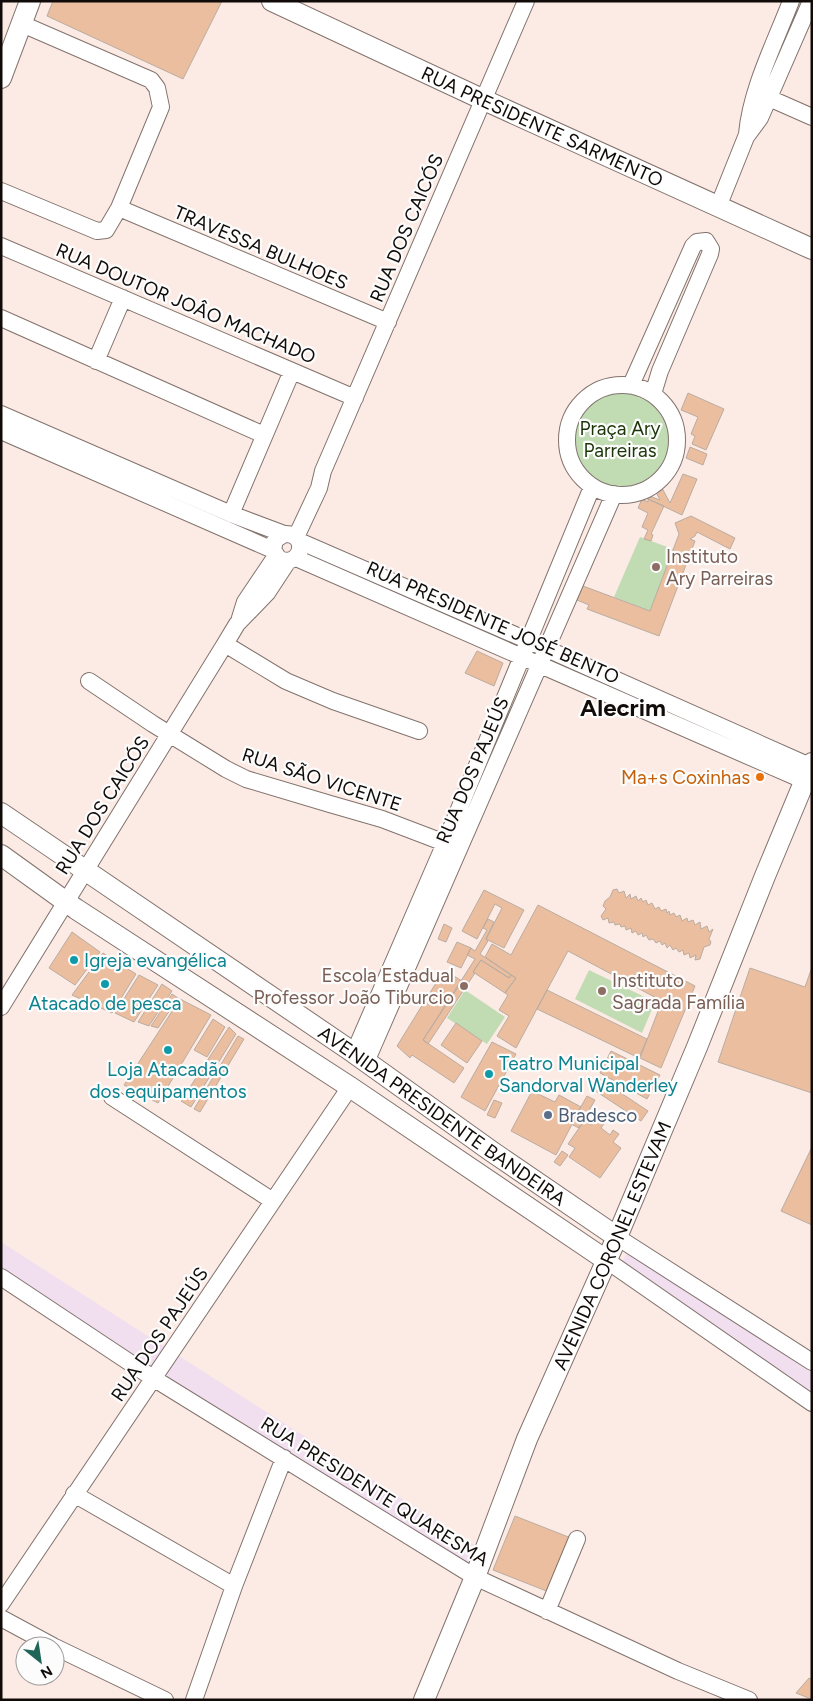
<svg xmlns="http://www.w3.org/2000/svg" width="813" height="1701" font-family="Figtree,sans-serif">
<rect width="100%" height="100%" fill="#fcebe4"/>
<path fill="#f1dff0" d="M 1,1242 L 476,1546 L 467,1570 L 1,1274 Z
M 629,1249 L 812,1372 L 812,1394 L 620,1266 Z"/>
<path fill="#c1dbb3" d="M568 439a52 52 0 1 1 104 0a52 52 0 1 1-104 0Z
M 640,537 L 673,549 L 650,611 L 614,597 Z
M 589,970 L 655,1002 L 642,1033 L 575,999 Z
M 465,990 L 505,1017 L 487,1044 L 447,1018 Z"/>
<path fill="#eabe9e" stroke="#baaca2" d="M 53,1 L 222,1 L 183,79 L 47,16 Z
M 688,393 L 724,409 L 706,450 L 692,444 L 695,436 L 691,434 L 698,417 L 681,410 Z
M 690,447 L 707,454 L 703,465 L 686,458 Z
M 683,474 L 697,479 L 682,515 L 648,499 L 649,496 L 660,500 L 656,492 L 662,488 L 670,503 Z
M 642,499 L 648,502 L 648,499 L 664,506 L 651,534 L 653,535 L 651,541 L 644,539 L 648,530 L 642,527 L 648,513 L 638,508 Z
M 691,516 L 735,538 L 730,549 L 697,532 L 695,536 L 690,539 L 695,541 L 659,636 L 587,609 L 589,605 L 577,600 L 583,586 L 650,611 L 679,534 L 675,523 Z
M 477,651 L 503,663 L 494,686 L 465,673 Z
M 617,889 L 619,893 L 624,891 L 626,898 L 630,894 L 631,899 L 636,896 L 638,901 L 641,898 L 643,902 L 646,900 L 648,905 L 652,903 L 655,909 L 659,907 L 661,911 L 666,909 L 667,913 L 669,911 L 670,915 L 674,913 L 676,917 L 680,915 L 682,921 L 687,918 L 688,922 L 693,920 L 695,925 L 700,922 L 701,929 L 707,926 L 709,932 L 713,929 L 709,939 L 711,942 L 710,945 L 704,947 L 700,959 L 695,960 L 696,955 L 690,958 L 689,953 L 684,955 L 683,950 L 679,952 L 676,948 L 673,950 L 670,945 L 667,948 L 665,943 L 662,945 L 660,941 L 656,943 L 653,939 L 649,940 L 646,935 L 643,937 L 642,933 L 638,935 L 636,931 L 632,933 L 631,928 L 626,930 L 625,926 L 621,927 L 620,924 L 615,925 L 614,922 L 609,923 L 608,918 L 603,920 L 601,916 L 606,909 L 603,906 L 605,901 L 610,897 L 613,890 Z
M 484,890 L 524,910 L 504,948 L 486,939 L 502,908 L 495,904 L 477,939 L 462,931 Z
M 538,905 L 695,986 L 661,1068 L 640,1058 L 662,1001 L 568,951 L 516,1048 L 497,1036 L 509,1016 L 499,1010 L 508,995 L 505,993 L 516,978 L 485,957 L 492,944 L 511,955 Z
M 488,919 L 494,922 L 486,939 L 488,941 L 480,954 L 511,975 L 509,978 L 481,960 L 473,972 L 475,973 L 428,1044 L 423,1040 L 475,959 L 467,955 L 471,948 L 475,951 L 487,930 L 483,928 Z
M 444,924 L 452,928 L 446,942 L 438,939 Z
M 72,932 L 100,952 L 75,985 L 49,968 Z
M 457,942 L 471,948 L 461,968 L 447,962 Z
M 103,953 L 136,974 L 112,1013 L 72,995 Z
M 481,960 L 509,978 L 511,975 L 516,978 L 505,993 L 473,972 Z
M 812,967 L 812,1093 L 718,1062 L 750,968 L 805,987 Z
M 444,970 L 462,981 L 423,1040 L 464,1068 L 454,1083 L 412,1055 L 410,1058 L 397,1046 Z
M 139,975 L 158,985 L 134,1022 L 115,1013 Z
M 162,984 L 172,991 L 149,1026 L 138,1022 Z
M 547,990 L 647,1039 L 639,1058 L 537,1009 Z
M 172,994 L 178,998 L 158,1028 L 151,1026 Z
M 180,999 L 211,1015 L 158,1103 L 124,1085 Z
M 213,1019 L 225,1027 L 207,1057 L 194,1050 Z
M 456,1023 L 482,1041 L 467,1063 L 441,1045 Z
M 229,1027 L 236,1034 L 191,1107 L 181,1101 Z
M 238,1036 L 244,1039 L 200,1112 L 194,1109 Z
M 492,1042 L 516,1054 L 485,1111 L 461,1097 Z
M 611,1051 L 660,1075 L 647,1099 L 600,1073 Z
M 597,1077 L 648,1111 L 641,1121 L 591,1088 Z
M 532,1091 L 555,1102 L 559,1095 L 581,1107 L 556,1155 L 511,1131 Z
M 587,1096 L 595,1100 L 579,1128 L 571,1124 Z
M 494,1100 L 502,1103 L 495,1118 L 487,1115 Z
M 595,1120 L 602,1124 L 604,1121 L 605,1122 L 601,1128 L 610,1135 L 613,1130 L 619,1134 L 613,1142 L 621,1148 L 600,1178 L 569,1157 L 575,1148 L 568,1144 L 584,1121 L 591,1125 Z
M 812,1147 L 812,1225 L 781,1211 Z
M 562,1151 L 568,1155 L 560,1166 L 554,1162 Z
M 515,1516 L 571,1538 L 549,1592 L 493,1570 Z
M 809,1678 L 812,1680 L 811,1699 L 796,1693 Z"/>
<g fill="none" stroke-linecap="round" stroke-linejoin="round">
<g stroke="#82736d" stroke-width="18">
<path id="minor" d="M 769,98 L 812,117
M 747,134 C 751,89 775,43 791,1
M 1,191 L 97,231 L 106,230 L 119,208 L 161,107 L 157,88 L 151,80 L 22,24
M 718,207 L 746,137 L 760,118 L 811,1
M 119,208 L 388,322
M 1,246 L 355,398
M 1,318 L 264,435
M 96,361 L 123,298
M567 440a55 55 0 1 1 110 0a55 55 0 1 1-110 0Z
M 631,385 L 693,246 L 697,242 L 706,241 L 711,249 L 710,254 L 660,371 L 653,394
M 1,414 L 231,514 L 284,534 C 309,532 303,569 279,559 L 273,550 L 275,540 L 284,534
M 1,431 L 273,550
M 231,514 L 292,371
M 296,537 L 319,488 L 323,471 L 526,1
M 299,541 L 529,641 L 812,767
M 296,558 L 805,781 L 812,781
M 240,618 L 245,602 L 276,556
M 225,644 L 286,681 L 333,701 L 419,731
M 89,681 L 153,724 L 226,769 L 246,779 L 330,804 L 382,819 L 445,843
M 1,1007 L 225,644 L 237,624 L 267,593 L 288,561
M 354,1053 L 445,843 L 592,487
M 366,1062 L 614,494
M 112,1097 L 273,1201
M 617,1237 L 812,1362
M 606,1260 L 812,1403
M 1,1277 L 153,1378 L 475,1577 L 678,1671 L 749,1700
M 74,1494 L 234,1586
M 1,1604 L 350,1087
M 547,1611 L 577,1539
M 1,1618 L 53,1646
M 55,1647 L 165,1700
M 194,1700 L 234,1586 L 284,1458"/>
</g>
<g stroke="#82736d" stroke-width="22">
<g id="major">
<path id="s1" d="M 272,1 L 484,100 L 812,249"/>
<path d="M 1,78 L 30,1"/>
<path id="s2" d="M 1,813 L 354,1053 L 491,1151 L 617,1237"/>
<path d="M 1,855 L 76,909 L 350,1087 L 606,1260"/>
<path id="s3" d="M 424,1700 L 475,1577 L 527,1439 L 617,1237 L 697,1047 L 765,876 L 812,763"/>
</g>
</g>
<use href="#minor" stroke="#fff" stroke-width="16"/>
<use href="#major" stroke="#fff" stroke-width="20"/>
</g>
<g fill="#8d6e63" stroke="#fcfcfc" stroke-width="2">
<circle cx="656" cy="567" r="5"/>
<circle cx="464" cy="986" r="5"/>
<circle cx="602" cy="991" r="5"/>
</g>
<circle fill="#e8710a" stroke="#fcfcfc" stroke-width="2" cx="760" cy="777" r="5"/>
<g fill="#0f9aa8" stroke="#fcfcfc" stroke-width="2">
<circle cx="74" cy="960" r="5"/>
<circle cx="105" cy="984" r="5"/>
<circle cx="168" cy="1050" r="5"/>
<circle cx="489" cy="1074" r="5"/>
</g>
<circle fill="#5c6f8a" stroke="#fcfcfc" stroke-width="2" cx="548" cy="1115" r="5"/>
<g text-anchor="middle" stroke-width="4.5" stroke-linejoin="round" paint-order="stroke">
<g font-size="19" fill="#100b09" stroke="#fcfcfc">
<text dy="7" stroke="none"><textPath href="#s1" startOffset="298">RUA PRESIDENTE SARMENTO</textPath></text>
<text transform="translate(406 228) rotate(-67)" y="7">RUA DOS CAICÓS</text>
<text transform="translate(261 247) rotate(23)" y="7">TRAVESSA BULHOES</text>
<text transform="translate(186 303) rotate(23)" y="7">RUA DOUTOR JOÂO MACHADO</text>
<text transform="translate(493 622) rotate(24)" y="7">RUA PRESIDENTE JOSÉ BENTO</text>
<text transform="translate(472 770) rotate(-67)" y="7">RUA DOS PAJEÚS</text>
<text transform="translate(322 779) rotate(18)" y="7">RUA SÃO VICENTE</text>
<text transform="translate(102 805) rotate(-58)" y="7">RUA DOS CAICÓS</text>
<text dy="7" stroke="none"><textPath href="#s2" startOffset="535">AVENIDA PRESIDENTE BANDEIRA</textPath></text>
<text dy="7" stroke="none"><textPath href="#s3" startOffset="492">AVENIDA CORONEL ESTEVAM</textPath></text>
<text transform="translate(159 1334) rotate(-56)" y="7">RUA DOS PAJEÚS</text>
<text transform="translate(375 1491) rotate(32)" y="7">RUA PRESIDENTE QUARESMA</text>
</g>
<g font-size="19" fill="#1b3508" stroke="#fcfcfc">
<text x="620" y="435">Praça Ary<tspan x="620" dy="22">Parreiras</tspan></text>
</g>
<g font-size="19" fill="#785e54" stroke="#fcfcfc" text-anchor="start">
<text x="666" y="563">Instituto<tspan x="666" dy="22">Ary Parreiras</tspan></text>
<text x="454" y="982" text-anchor="end">Escola Estadual<tspan x="454" dy="22">Professor João Tiburcio</tspan></text>
<text x="612" y="987">Instituto<tspan x="612" dy="22">Sagrada Família</tspan></text>
</g>
<g font-size="19" fill="#c56008" stroke="#fcfcfc" text-anchor="end">
<text x="750" y="784">Ma+s Coxinhas</text>
</g>
<g font-size="19" fill="#0d838f" stroke="#fcfcfc" text-anchor="start">
<text x="84" y="967">Igreja evangélica</text>
<text x="105" y="1010" text-anchor="middle">Atacado de pesca</text>
<text x="499" y="1070">Teatro Municipal<tspan x="499" dy="22">Sandorval Wanderley</tspan></text>
<text x="168" y="1076" text-anchor="middle">Loja Atacadão<tspan x="168" dy="22">dos equipamentos</tspan></text>
</g>
<g font-size="19" fill="#4e5e75" stroke="#fcfcfc" text-anchor="start">
<text x="558" y="1122">Bradesco</text>
</g>
<g font-size="24" font-weight="bold" fill="#100b09" stroke="#fcfcfc">
<text x="623" y="716">Alecrim</text>
</g>
</g>
<rect width="813" height="1701" fill="none" stroke="#100b09" stroke-width="5"/>
<g transform="translate(40 1661) rotate(150)"><circle r="24" fill="#fcfcfc" stroke="#9e9c9b"/>
<path d="M0-4L9 19L0 12L-9 19Z" fill="#1f6659"/>
<text y="-8" font-size="14" font-weight="bold" text-anchor="middle" fill="#100b09">N</text>
</g>
</svg>
